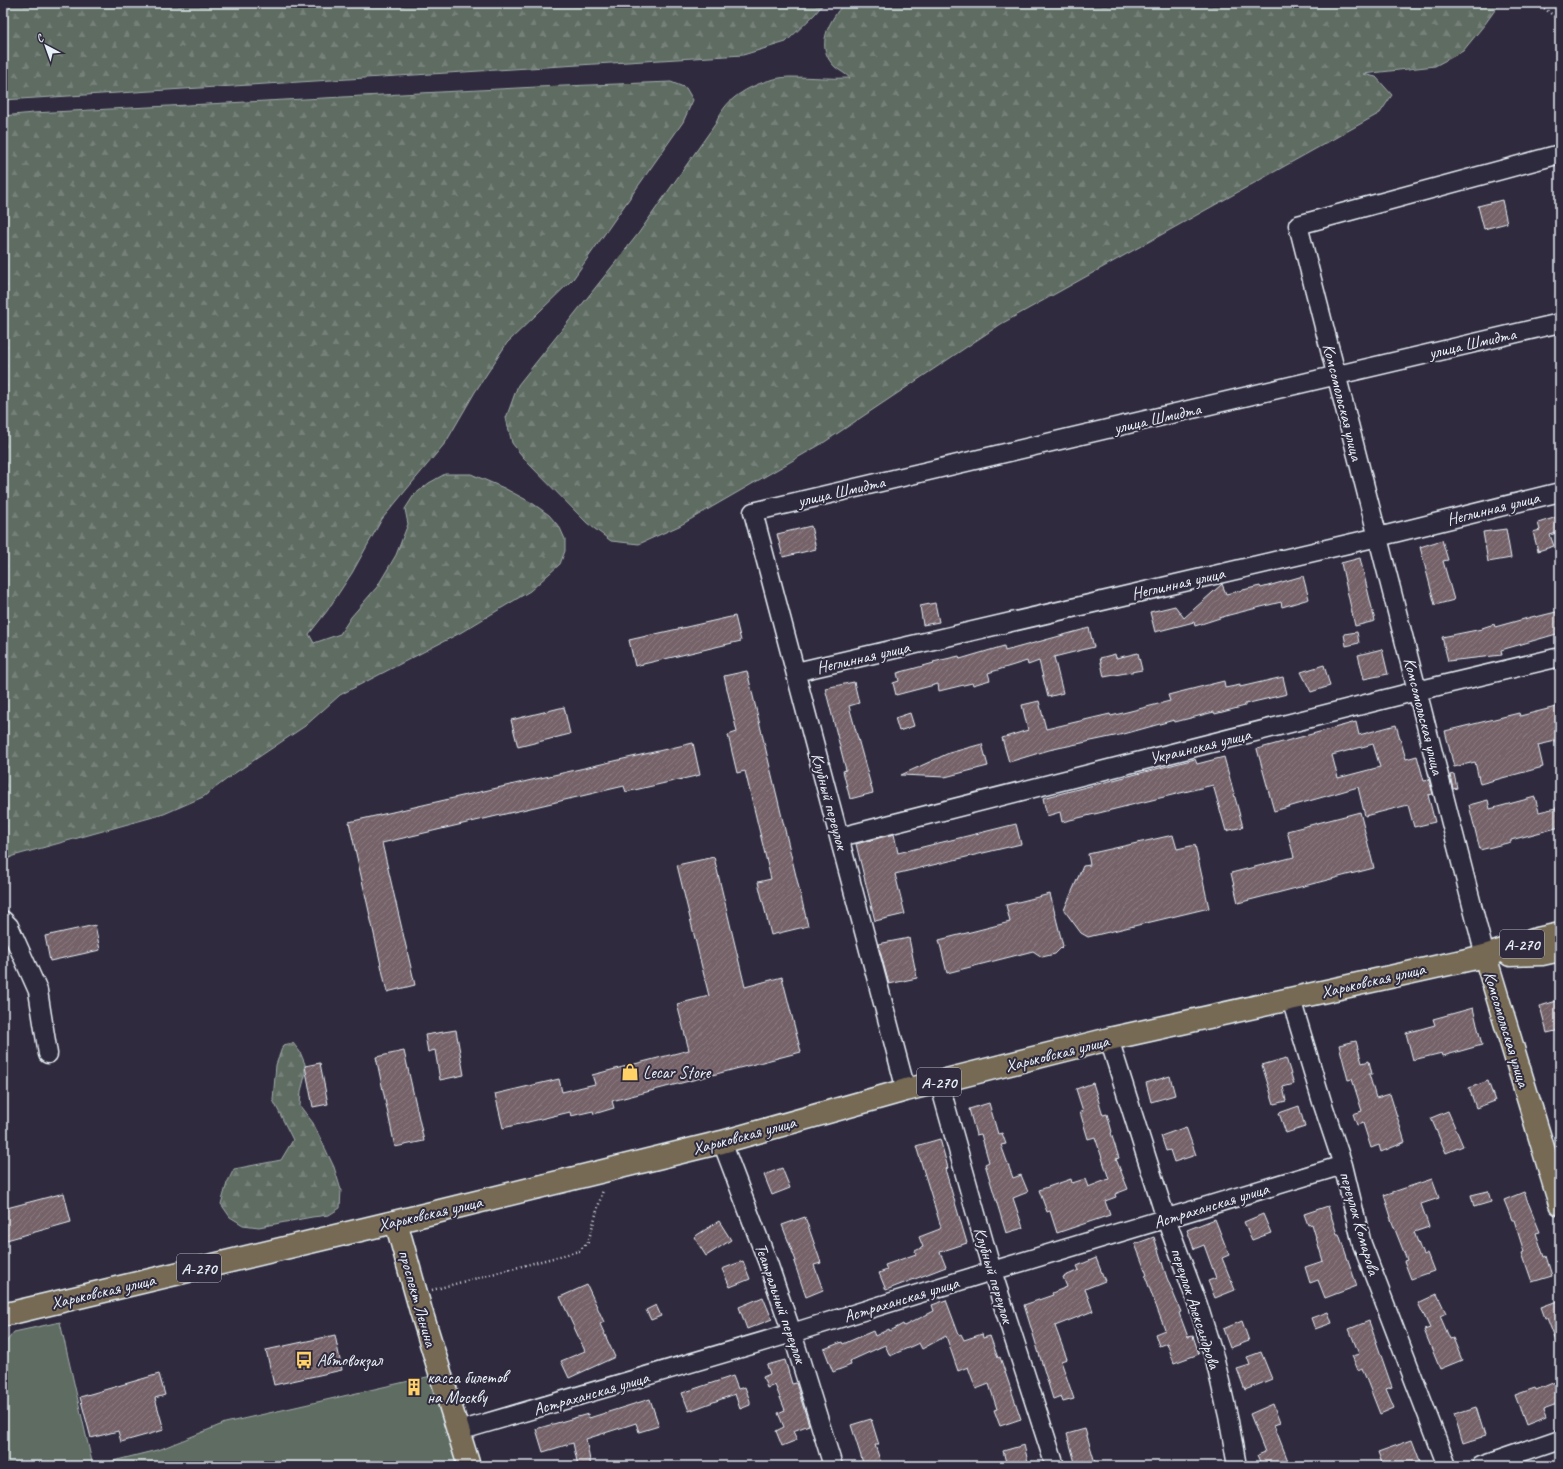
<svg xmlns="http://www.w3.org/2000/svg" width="1563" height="1469" font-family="Caveat,sans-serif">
<defs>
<pattern id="forest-firs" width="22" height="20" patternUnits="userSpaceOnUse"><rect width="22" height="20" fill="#5e6c62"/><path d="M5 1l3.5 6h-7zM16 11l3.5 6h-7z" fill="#758179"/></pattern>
<pattern id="building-hatch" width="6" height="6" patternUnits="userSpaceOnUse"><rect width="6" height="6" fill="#756269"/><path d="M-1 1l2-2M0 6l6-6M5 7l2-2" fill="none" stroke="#89797f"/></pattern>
</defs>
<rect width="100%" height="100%" fill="#2f2a3d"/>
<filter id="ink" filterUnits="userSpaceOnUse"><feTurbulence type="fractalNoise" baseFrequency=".025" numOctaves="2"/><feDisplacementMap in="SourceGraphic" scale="8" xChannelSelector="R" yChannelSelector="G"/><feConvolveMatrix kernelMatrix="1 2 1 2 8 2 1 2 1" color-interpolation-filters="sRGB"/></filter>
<g filter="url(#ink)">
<path fill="#5e6c62" stroke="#a3aead" d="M 60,1322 L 93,1466 L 161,1449 L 225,1423 L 440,1374 L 469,1466 L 3,1466 L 3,1346 L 14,1332 Z"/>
<path fill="url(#forest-firs)" stroke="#a3aead" d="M 3,3 L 824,3 L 815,14 L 786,42 L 743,55 L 3,100 Z
M 844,3 L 1500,3 L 1485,24 L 1463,51 L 1435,66 L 1363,74 L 1376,77 L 1392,95 L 1380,113 L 1001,324 L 823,443 L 679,526 L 639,544 L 611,541 L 587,523 L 527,462 L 512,443 L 506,418 L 518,385 L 638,234 L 716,123 C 718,118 721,112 725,107 C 738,90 769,77 791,77 C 811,77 830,79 850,78 C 846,74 840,71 835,67 C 814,46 829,22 844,3 Z
M 671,82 L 686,88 L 693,100 L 683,122 L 573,279 L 507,343 L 475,392 L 446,442 L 382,519 L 352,573 L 327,611 L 309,634 L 314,643 L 340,634 L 351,617 L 377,587 L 396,555 L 408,524 L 405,509 L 414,495 L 429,483 L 445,474 L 471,474 L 504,488 L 532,503 L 549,515 L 560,528 L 565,539 L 565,551 L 560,564 L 530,591 L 460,633 L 340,695 L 305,726 L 235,773 L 203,797 L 164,814 L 13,856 L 3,862 L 3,116 L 33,113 L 537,87 Z
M 293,1043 L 300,1052 L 305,1064 L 305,1076 L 301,1091 L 300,1106 L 313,1123 L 334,1167 L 341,1190 L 340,1208 L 329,1215 L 312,1217 L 259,1227 L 243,1225 L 230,1217 L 221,1204 L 227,1183 L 234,1169 L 281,1160 L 293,1140 L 273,1100 L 276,1065 L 283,1045 Z"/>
<path fill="url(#building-hatch)" stroke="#e8f1f8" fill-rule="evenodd" d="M 1502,200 L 1507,223 L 1484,229 L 1478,206 Z
M 1557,517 L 1560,532 L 1550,535 L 1554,546 L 1538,551 L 1533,532 L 1540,530 L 1538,523 Z
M 811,526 L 816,549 L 783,557 L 777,534 Z
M 1506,529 L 1511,558 L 1488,562 L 1483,532 Z
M 1442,540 L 1448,560 L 1443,561 L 1454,600 L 1435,605 L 1420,547 Z
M 1360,558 L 1375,621 L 1355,626 L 1341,563 Z
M 1303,576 L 1309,599 L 1282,607 L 1281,602 L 1229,615 L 1195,626 L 1194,622 L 1155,632 L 1150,612 L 1175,606 L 1184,618 L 1222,584 L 1226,594 L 1260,586 L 1261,588 Z
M 935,603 L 939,622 L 923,625 L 920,606 Z
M 1560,611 L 1560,633 L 1501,650 L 1502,655 L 1448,661 L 1442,637 L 1482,629 L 1482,628 L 1494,624 L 1495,627 L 1535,616 L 1536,617 Z
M 735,616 L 741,641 L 635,666 L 629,640 Z
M 1089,628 L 1094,647 L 1054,657 L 1063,693 L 1048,697 L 1039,661 L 1028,665 L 1027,661 L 988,673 L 990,680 L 973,685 L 972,683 L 939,691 L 938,684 L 896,695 L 893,683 L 899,681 L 897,673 L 934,663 L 933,662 L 959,656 L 960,659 L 1004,646 L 1005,651 Z
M 1357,632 L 1359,643 L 1346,646 L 1344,634 Z
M 1382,649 L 1388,674 L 1364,679 L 1358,655 Z
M 1138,653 L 1142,670 L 1104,677 L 1100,658 L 1115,654 L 1116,658 Z
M 1324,665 L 1330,686 L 1311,692 L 1301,672 Z
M 747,671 L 808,926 L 771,935 L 758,882 L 771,879 L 745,771 L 737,773 L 728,735 L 737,732 L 724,676 Z
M 1283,677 L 1287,694 L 1245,704 L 1245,706 L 1215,714 L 1214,712 L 1175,722 L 1174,720 L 1124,734 L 1049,750 L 1009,762 L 1002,738 L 1028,730 L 1022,705 L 1039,701 L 1046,729 L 1110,714 L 1111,716 L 1170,701 L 1168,695 L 1224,681 L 1225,688 L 1240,685 L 1240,687 Z
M 854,682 L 859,703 L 849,706 L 873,793 L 850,799 L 843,771 L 846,770 L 825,688 Z
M 1560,706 L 1560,740 L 1538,745 L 1543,767 L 1480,784 L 1475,762 L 1454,767 L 1445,731 L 1519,713 L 1520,716 Z
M 564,707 L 570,734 L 518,747 L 511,720 Z
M 910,713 L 914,726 L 899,731 L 895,718 Z
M 1356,722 L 1359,735 L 1396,725 L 1406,759 L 1417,756 L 1424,781 L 1429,780 L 1433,794 L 1428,795 L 1435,822 L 1414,827 L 1408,805 L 1365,816 L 1358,787 L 1274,811 L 1257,749 ZM 1373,744 L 1380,767 L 1338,778 L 1332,755 Z
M 693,743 L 700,775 L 626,792 L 624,786 L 382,843 L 415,985 L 387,992 L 349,822 Z
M 982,744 L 988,766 L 945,777 L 901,775 L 949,753 Z
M 1224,757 L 1243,827 L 1226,831 L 1213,785 L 1062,822 L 1060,812 L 1047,816 L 1043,798 L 1195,759 L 1197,764 Z
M 1454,774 L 1457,788 L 1453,789 L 1450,775 Z
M 1535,797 L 1539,812 L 1560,807 L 1560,827 L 1511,840 L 1511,842 L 1480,850 L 1469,805 L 1488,800 L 1490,809 Z
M 1360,812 L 1374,868 L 1238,903 L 1231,873 L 1294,857 L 1287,831 Z
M 1016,824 L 1021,844 L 895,874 L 905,914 L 875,921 L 856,844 L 894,834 L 898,853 Z
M 1173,835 L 1177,849 L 1195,845 L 1209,908 L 1088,937 L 1081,933 L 1064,910 L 1083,866 L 1090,865 L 1088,854 Z
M 714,857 L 745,987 L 782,977 L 801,1052 L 612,1101 L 614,1108 L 594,1114 L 593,1111 L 571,1116 L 570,1112 L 503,1128 L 495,1094 L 559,1079 L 562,1092 L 595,1084 L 592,1075 L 689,1050 L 677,1004 L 709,996 L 677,865 Z
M 1050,894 L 1063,946 L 1055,954 L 1042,957 L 1033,951 L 947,973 L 939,940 L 1010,922 L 1006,905 Z
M 95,925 L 100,950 L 50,961 L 45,936 Z
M 909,938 L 917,978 L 889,984 L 878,944 Z
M 1560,1000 L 1560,1030 L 1547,1033 L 1540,1006 Z
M 1473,1008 L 1482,1045 L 1443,1056 L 1442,1053 L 1413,1060 L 1406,1033 L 1435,1025 L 1433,1019 Z
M 456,1030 L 464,1075 L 440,1080 L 435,1050 L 428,1052 L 425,1035 Z
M 1356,1041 L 1362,1063 L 1369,1061 L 1372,1074 L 1369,1074 L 1376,1098 L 1390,1094 L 1405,1142 L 1381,1152 L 1379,1145 L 1371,1148 L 1363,1123 L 1357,1125 L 1353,1114 L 1362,1111 L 1352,1079 L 1348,1080 L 1339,1045 Z
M 404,1051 L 424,1141 L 395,1147 L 376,1057 Z
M 1286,1058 L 1294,1084 L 1283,1087 L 1286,1101 L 1274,1104 L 1262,1065 Z
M 320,1063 L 328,1104 L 313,1107 L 305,1066 Z
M 1170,1076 L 1175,1095 L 1151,1102 L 1146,1083 Z
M 1488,1081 L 1495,1101 L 1476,1108 L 1469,1088 Z
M 1093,1083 L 1103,1115 L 1107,1114 L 1112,1132 L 1111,1133 L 1119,1158 L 1116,1159 L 1128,1189 L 1115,1194 L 1116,1197 L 1105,1201 L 1110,1215 L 1057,1233 L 1050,1211 L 1047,1212 L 1039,1190 L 1071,1179 L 1072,1183 L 1085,1179 L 1088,1187 L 1109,1179 L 1095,1137 L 1088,1139 L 1080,1112 L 1083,1111 L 1076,1089 Z
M 989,1103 L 998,1134 L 1002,1133 L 1006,1144 L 1001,1145 L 1013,1178 L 1021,1175 L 1028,1192 L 1013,1198 L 1023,1228 L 1006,1233 L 985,1164 L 989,1162 L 981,1134 L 976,1135 L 969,1109 Z
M 1299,1106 L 1305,1127 L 1286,1133 L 1279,1113 Z
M 1448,1111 L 1463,1146 L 1446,1153 L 1431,1118 Z
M 1186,1127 L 1196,1155 L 1174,1162 L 1170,1150 L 1166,1151 L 1161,1136 Z
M 940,1139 L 948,1168 L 945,1169 L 967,1243 L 940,1252 L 946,1267 L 886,1290 L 879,1273 L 887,1270 L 885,1265 L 916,1254 L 915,1251 L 923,1247 L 919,1237 L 940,1229 L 941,1227 L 916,1146 Z
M 782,1168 L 790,1188 L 772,1195 L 764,1175 Z
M 1432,1179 L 1439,1198 L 1421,1204 L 1429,1227 L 1414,1232 L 1423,1255 L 1427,1253 L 1434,1271 L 1411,1279 L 1404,1261 L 1407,1260 L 1390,1217 L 1391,1217 L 1384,1195 Z
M 1488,1191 L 1491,1202 L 1474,1207 L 1471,1195 Z
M 1524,1192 L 1540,1232 L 1536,1233 L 1544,1257 L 1546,1256 L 1552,1276 L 1532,1282 L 1522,1253 L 1524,1252 L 1514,1220 L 1512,1220 L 1504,1200 Z
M 64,1193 L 71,1222 L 3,1241 L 3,1209 Z
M 1328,1206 L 1337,1234 L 1339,1234 L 1357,1286 L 1325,1298 L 1318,1280 L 1310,1283 L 1305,1267 L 1323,1261 L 1312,1224 L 1308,1225 L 1304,1214 Z
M 1263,1214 L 1271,1233 L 1252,1240 L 1244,1222 Z
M 805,1217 L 821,1263 L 814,1265 L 823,1290 L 806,1297 L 794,1262 L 796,1261 L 782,1225 Z
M 1215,1219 L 1229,1255 L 1222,1258 L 1235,1290 L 1215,1298 L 1208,1281 L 1216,1278 L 1204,1245 L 1194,1249 L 1187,1230 Z
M 719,1221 L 731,1240 L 706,1256 L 694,1237 Z
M 1154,1237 L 1167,1278 L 1181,1312 L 1179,1313 L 1188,1337 L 1193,1336 L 1199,1354 L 1174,1363 L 1167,1343 L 1159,1346 L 1155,1334 L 1165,1330 L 1145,1276 L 1147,1275 L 1135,1244 Z
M 1096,1258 L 1105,1281 L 1085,1289 L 1093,1311 L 1055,1326 L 1067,1359 L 1061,1361 L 1074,1399 L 1063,1402 L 1061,1396 L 1053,1399 L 1024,1305 L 1053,1295 L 1052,1293 L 1067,1287 L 1063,1277 L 1079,1270 L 1077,1266 Z
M 743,1261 L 750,1279 L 730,1287 L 722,1269 Z
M 587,1285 L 604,1322 L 600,1324 L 615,1357 L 569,1378 L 561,1361 L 585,1351 L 560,1297 Z
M 1437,1294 L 1446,1313 L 1440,1316 L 1450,1339 L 1453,1338 L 1462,1360 L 1440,1369 L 1424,1330 L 1430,1328 L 1418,1303 Z
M 763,1297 L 772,1319 L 747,1329 L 739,1307 Z
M 946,1300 L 959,1335 L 961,1334 L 964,1340 L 982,1334 L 983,1338 L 990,1336 L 998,1358 L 1000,1357 L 1021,1419 L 1000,1426 L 994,1410 L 997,1409 L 989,1384 L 976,1389 L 968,1367 L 958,1371 L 946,1336 L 922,1349 L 919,1343 L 890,1356 L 885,1345 L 850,1361 L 851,1365 L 833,1372 L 824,1349 L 842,1342 L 843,1344 L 873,1331 L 875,1336 L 889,1329 L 890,1331 L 903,1324 L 904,1326 L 934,1311 L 932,1305 Z
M 1560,1300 L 1560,1349 L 1559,1349 L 1547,1318 L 1545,1318 L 1541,1307 Z
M 656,1305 L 661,1316 L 651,1320 L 646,1310 Z
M 1328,1312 L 1332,1323 L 1315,1329 L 1311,1318 Z
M 1242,1321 L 1249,1341 L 1230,1348 L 1223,1329 Z
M 1369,1321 L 1392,1387 L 1386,1389 L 1394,1408 L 1380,1414 L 1362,1368 L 1358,1370 L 1352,1356 L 1359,1354 L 1349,1329 Z
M 335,1335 L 342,1370 L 274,1385 L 266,1350 Z
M 1261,1352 L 1272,1379 L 1245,1390 L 1237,1369 L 1250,1365 L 1247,1357 Z
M 785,1360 L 792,1384 L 796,1383 L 809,1425 L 793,1431 L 797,1440 L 782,1446 L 776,1431 L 784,1427 L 778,1413 L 785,1410 L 775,1385 L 767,1388 L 763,1377 L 770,1374 L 767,1365 Z
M 159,1374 L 165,1395 L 155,1398 L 164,1430 L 121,1442 L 118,1431 L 91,1438 L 80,1397 Z
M 733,1376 L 738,1389 L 745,1387 L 750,1401 L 750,1405 L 740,1409 L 735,1394 L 689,1411 L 682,1393 Z
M 1560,1380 L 1560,1403 L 1543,1409 L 1546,1417 L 1526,1425 L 1515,1395 L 1535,1388 L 1536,1390 Z
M 650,1399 L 659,1426 L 639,1432 L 636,1423 L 586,1439 L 591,1466 L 578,1466 L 573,1443 L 543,1452 L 536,1429 L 588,1414 L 589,1418 Z
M 1273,1404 L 1280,1423 L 1274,1425 L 1290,1466 L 1263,1466 L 1258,1455 L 1265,1452 L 1250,1414 Z
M 1476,1407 L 1485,1436 L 1463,1443 L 1454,1414 Z
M 871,1419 L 879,1445 L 875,1445 L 882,1466 L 864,1466 L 851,1425 Z
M 1085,1429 L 1096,1466 L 1076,1466 L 1067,1434 Z
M 1412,1440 L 1420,1461 L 1405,1466 L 1383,1466 L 1378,1452 Z
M 1024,1445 L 1029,1466 L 1007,1466 L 1003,1451 Z"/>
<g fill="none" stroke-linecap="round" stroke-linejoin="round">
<g stroke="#e8f1f8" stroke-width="21">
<path id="minor" d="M 796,672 L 1378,537 L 1560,492
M 840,837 L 1417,691 L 1560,657
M 3,920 L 9,926 L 38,991 L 48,1054
M 1485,956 L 1298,225 L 1560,154
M 1291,999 L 1322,1102 L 1343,1165 L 1362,1244 L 1447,1466
M 1109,1039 L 1166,1219 L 1198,1305 L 1215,1360 L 1228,1416 L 1237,1466
M 939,1082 L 992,1271 L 1055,1466
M 906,1090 L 753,512 L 1560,323
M 722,1142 L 768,1263 L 792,1333 L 833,1466
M 459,1431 L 792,1333 L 992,1271 L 1343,1165
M 1481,1466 L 1560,1439"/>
</g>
<g stroke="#e8f1f8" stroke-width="25">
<path id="major" d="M 1485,956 L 1560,1204
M 396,1222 L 421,1311 L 469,1466"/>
</g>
<g stroke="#e8f1f8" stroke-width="25">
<path id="highway" d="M 1510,955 L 1542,954 L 1560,950
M 3,1315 L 432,1213 L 722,1142 L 906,1090 L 1109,1039 L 1485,956 L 1537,939 L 1560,934"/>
</g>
<path stroke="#e8f1f8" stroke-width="2.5" stroke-dasharray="1 3" stroke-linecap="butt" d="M 1538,3 L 1560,21
M 432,1290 L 579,1251 L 588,1242 L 603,1190"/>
<use href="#minor" stroke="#2f2a3d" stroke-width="18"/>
<use href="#major" stroke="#766a54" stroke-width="22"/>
<use href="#highway" stroke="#766a54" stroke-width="22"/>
</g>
</g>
<defs>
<g id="shop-bare" transform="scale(1.38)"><path d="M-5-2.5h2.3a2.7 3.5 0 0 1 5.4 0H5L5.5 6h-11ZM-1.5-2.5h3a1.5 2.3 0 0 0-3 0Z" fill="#ffd166" stroke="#2f2a3d" stroke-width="2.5" paint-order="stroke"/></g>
<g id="bus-bare" transform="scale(1.38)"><path d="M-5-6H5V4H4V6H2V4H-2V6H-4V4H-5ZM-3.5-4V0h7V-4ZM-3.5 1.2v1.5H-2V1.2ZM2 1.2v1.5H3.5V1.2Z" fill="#ffd166" stroke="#2f2a3d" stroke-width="2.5" paint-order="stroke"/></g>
<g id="building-bare" transform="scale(1.38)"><path d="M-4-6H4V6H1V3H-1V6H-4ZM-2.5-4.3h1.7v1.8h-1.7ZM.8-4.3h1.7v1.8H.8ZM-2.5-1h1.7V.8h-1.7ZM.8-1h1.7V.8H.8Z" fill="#ffd166" stroke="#2f2a3d" stroke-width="2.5" paint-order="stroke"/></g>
</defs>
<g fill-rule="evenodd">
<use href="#shop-bare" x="630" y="1072"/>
<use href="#bus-bare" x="304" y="1360"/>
<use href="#building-bare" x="414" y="1387"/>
</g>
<g text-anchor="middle" stroke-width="4" stroke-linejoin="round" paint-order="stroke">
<g fill="#2f2a3d" stroke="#b0b5c0" stroke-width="1">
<rect x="1500" y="930" width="44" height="28" rx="3"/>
<rect x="917" y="1068" width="44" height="28" rx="3"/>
<rect x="177" y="1254" width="44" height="28" rx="3"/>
</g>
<g font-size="16" font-weight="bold" fill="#e8f1f8">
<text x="1522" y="950">А-270</text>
<text x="939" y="1088">А-270</text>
<text x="199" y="1274">А-270</text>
</g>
<g font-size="17" fill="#e8f1f8" stroke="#2f2a3d">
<text transform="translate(1472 343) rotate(-13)" y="6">улица Шмидта</text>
<text transform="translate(1343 402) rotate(76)" y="6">Комсомольская улица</text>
<text transform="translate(1157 418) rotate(-13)" y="6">улица Шмидта</text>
<text transform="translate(841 491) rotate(-13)" y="6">улица Шмидта</text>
<text transform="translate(1493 508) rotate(-14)" y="6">Неглинная улица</text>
<text transform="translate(1178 583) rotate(-13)" y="6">Неглинная улица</text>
<text transform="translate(863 657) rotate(-13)" y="6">Неглинная улица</text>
<text transform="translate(1424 716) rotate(76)" y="6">Комсомольская улица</text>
<text transform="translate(1200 746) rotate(-14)" y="6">Украинская улица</text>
<text transform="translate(830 801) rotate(75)" y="6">Клубный переулок</text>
<text transform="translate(1373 980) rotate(-13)" y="6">Харьковская улица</text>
<text transform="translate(1507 1029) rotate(73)" y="6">Комсомольская улица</text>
<text transform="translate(1057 1053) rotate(-14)" y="6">Харьковская улица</text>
<text transform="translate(744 1135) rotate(-15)" y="6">Харьковская улица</text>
<text transform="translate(1211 1205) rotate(-17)" y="6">Астраханская улица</text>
<text transform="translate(430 1213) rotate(-13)" y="6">Харьковская улица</text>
<text transform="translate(1360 1223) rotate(74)" y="6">переулок Комарова</text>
<text transform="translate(994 1275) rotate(73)" y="6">Клубный переулок</text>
<text transform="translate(103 1291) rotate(-13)" y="6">Харьковская улица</text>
<text transform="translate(418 1298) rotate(74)" y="6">проспект Ленина</text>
<text transform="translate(901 1299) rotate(-17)" y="6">Астраханская улица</text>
<text transform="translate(781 1303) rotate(71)" y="6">Театральный переулок</text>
<text transform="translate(1196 1308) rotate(72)" y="6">переулок Александрова</text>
<text transform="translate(591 1393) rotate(-16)" y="6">Астраханская улица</text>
</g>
<g font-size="17" fill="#e8f1f8" stroke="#2f2a3d" text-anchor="start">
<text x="643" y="1078">Lecar Store</text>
<text x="317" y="1366">Автовокзал</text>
<text x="427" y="1383">касса билетов<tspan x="427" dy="20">на Москву</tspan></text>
</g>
</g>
<rect width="1563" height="1469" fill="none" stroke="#2f2a3d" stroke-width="16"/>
<rect x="8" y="8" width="1547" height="1453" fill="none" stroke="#e8f1f8" stroke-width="1.5" filter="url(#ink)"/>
<g transform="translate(46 46) rotate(319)" stroke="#2f2a3d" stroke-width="3" paint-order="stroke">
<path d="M0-3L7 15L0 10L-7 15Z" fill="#e8f1f8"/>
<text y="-6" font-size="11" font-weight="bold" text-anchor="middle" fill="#e8f1f8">С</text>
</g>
</svg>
